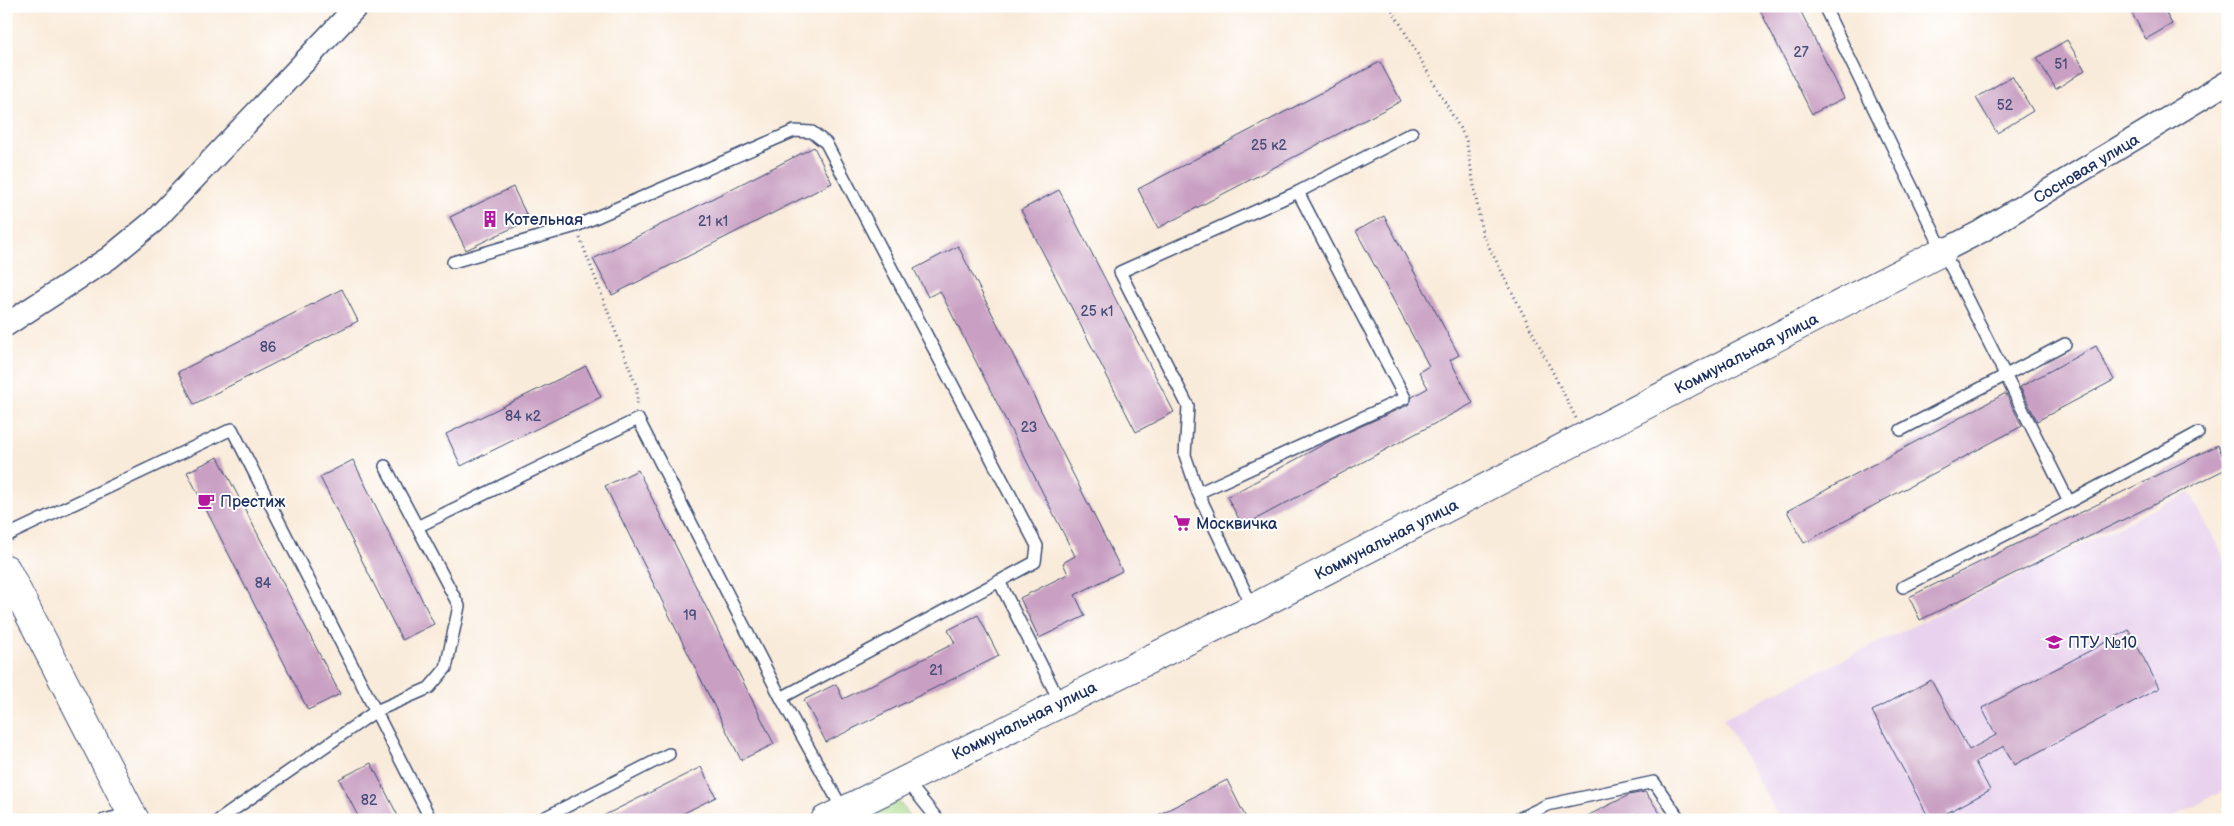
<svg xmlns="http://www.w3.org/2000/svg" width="2234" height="826" font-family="'Balsamiq Sans',sans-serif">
<rect width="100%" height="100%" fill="#fff"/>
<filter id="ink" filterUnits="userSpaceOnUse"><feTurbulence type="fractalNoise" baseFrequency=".02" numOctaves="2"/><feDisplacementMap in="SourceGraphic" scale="10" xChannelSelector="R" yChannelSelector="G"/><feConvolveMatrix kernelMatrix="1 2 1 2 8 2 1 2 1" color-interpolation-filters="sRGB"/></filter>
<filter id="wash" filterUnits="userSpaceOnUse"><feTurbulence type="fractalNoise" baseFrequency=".0096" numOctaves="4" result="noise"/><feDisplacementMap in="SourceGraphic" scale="20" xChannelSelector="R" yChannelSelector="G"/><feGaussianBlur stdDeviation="1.12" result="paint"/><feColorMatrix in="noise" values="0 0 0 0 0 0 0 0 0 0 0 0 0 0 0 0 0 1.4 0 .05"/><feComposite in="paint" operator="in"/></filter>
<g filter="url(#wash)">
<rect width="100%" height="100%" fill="#f9ebda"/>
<path fill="#e8d2ee" d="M 2190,492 L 2228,566 L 2228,788 L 2169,820 L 1780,820 L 1723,718 Z"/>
<path fill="#a6d683" stroke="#608270" d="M 897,800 L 914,820 L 858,820 Z"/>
<g id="blocks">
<path fill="#c9a0c3" d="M 1758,6 L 1798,6 L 1844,98 L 1812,114 Z
M 2128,6 L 2162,6 L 2172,24 L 2146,39 Z
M 2067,40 L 2085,70 L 2056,89 L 2037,58 Z
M 1380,62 L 1401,101 L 1158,228 L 1138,189 Z
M 2012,76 L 2033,111 L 1997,133 L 1976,98 Z
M 814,147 L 832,183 L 612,295 L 593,259 Z
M 513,187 L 529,220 L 466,250 L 450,217 Z
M 1059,190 L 1174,412 L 1136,432 L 1021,210 Z
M 1384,216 L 1459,355 L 1450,360 L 1473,403 L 1243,526 L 1227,497 L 1337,437 L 1408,405 L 1412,397 L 1428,388 L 1419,372 L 1429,366 L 1356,231 Z
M 958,246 L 1122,571 L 1075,595 L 1085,616 L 1039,638 L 1020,598 L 1068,574 L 1063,563 L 1075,556 L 940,291 L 928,297 L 914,269 Z
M 342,289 L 358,321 L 194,404 L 178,372 Z
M 2096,346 L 2114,380 L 2037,421 L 2020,387 Z
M 586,366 L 601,397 L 461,466 L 446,434 Z
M 2004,394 L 2006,394 L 2022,426 L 1804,543 L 1787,511 Z
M 2218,445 L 2228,468 L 1920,620 L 1909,597 Z
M 218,457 L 340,694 L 308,710 L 187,472 Z
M 353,460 L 434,624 L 402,640 L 320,477 Z
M 638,470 L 774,744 L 741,760 L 605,486 Z
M 978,615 L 999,656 L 826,742 L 804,700 L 836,684 L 843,699 L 955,643 L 948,630 Z
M 2129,630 L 2159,688 L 2014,765 L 2004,746 L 1975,762 L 1990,790 L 1947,813 L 1950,820 L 1930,820 L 1872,711 L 1931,680 L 1969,750 L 1996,735 L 1982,708 Z
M 371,763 L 400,820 L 360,820 L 339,779 Z
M 701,767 L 716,797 L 670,820 L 595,820 Z
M 1227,780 L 1247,820 L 1148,820 Z
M 1645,792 L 1665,820 L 1641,820 L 1637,814 L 1624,820 L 1579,820 L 1629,795 Z"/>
</g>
</g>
<g filter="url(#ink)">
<use href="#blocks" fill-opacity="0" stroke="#3c4b71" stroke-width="1"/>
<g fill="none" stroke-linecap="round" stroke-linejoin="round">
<g stroke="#3c4b71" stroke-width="14">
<path id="lane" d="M 1824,6 L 1943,251 L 2069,502 L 2198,433
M 1298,192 L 1412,133
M 453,262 L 576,226 L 794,131 L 812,132 L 826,143 L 1037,546 L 1035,562 L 781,698
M 1901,430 L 2065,344
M 1198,493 L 1405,398 L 1298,192 L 1120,272 L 1188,406 L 1185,455 L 1198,493 L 1253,608
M 417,527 L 638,419 L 781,698 L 843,810
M 6,536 L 232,429 L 431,820
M 999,581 L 1060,702
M 1903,587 L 2069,502
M 906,780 L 938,820
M 104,820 L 132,813
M 219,820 L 376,711 L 429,688 L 446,668 L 459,606 L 385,466
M 540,820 L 669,754
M 1516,820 L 1547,805 L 1654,782 L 1680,820"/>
</g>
<g stroke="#3c4b71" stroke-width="25">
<path id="street" d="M 1943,251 L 1980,232 L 2228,82
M 6,325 L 109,258 L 154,221 L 357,6"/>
</g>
<g stroke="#3c4b71" stroke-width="30">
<path id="secondary" d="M 6,569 L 135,820
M 825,820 L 1253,608 L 1943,251"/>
</g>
<path stroke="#3c4b71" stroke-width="3" stroke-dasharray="1 4" stroke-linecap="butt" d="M 1390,6 L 1466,139 L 1482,233 L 1576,418
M 580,238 L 637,388 L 637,406"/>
<use href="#lane" stroke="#fff" stroke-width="11"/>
<use href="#street" stroke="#fff" stroke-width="22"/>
<use href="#secondary" stroke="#fff" stroke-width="28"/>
</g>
</g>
<defs>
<g id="building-bare" transform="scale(1.35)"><path d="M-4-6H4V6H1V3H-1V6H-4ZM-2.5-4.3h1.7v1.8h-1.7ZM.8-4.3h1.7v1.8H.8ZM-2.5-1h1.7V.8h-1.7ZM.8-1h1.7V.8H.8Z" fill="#b5179e" stroke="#fff" stroke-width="2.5" paint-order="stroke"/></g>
<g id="cafe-bare" transform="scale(1.35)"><path d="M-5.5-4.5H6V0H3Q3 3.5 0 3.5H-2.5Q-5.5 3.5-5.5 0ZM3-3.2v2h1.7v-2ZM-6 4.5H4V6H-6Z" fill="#b5179e" stroke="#fff" stroke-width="2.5" paint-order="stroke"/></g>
<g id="supermarket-bare" transform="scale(1.35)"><path d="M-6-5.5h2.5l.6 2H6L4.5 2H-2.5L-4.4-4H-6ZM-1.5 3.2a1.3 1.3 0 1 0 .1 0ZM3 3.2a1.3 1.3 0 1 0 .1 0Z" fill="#b5179e" stroke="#fff" stroke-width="2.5" paint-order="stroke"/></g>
<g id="university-bare" transform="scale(1.35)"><path d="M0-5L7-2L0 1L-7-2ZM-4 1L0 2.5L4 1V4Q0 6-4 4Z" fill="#b5179e" stroke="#fff" stroke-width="2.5" paint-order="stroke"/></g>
</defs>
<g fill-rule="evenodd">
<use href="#building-bare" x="490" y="219"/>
<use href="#cafe-bare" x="206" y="501"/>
<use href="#supermarket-bare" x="1182" y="523"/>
<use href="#university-bare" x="2054" y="642"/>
</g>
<g text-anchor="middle" stroke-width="4" stroke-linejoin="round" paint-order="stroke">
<g font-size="14" fill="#464b77">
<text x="1801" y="57">27</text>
<text x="2061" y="69">51</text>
<text x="2005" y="110">52</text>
<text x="1269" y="150">25 к2</text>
<text x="713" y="226">21 к1</text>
<text x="1097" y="316">25 к1</text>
<text x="268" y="352">86</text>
<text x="523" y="421">84 к2</text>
<text x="1029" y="432">23</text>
<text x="263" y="588">84</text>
<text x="690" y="620">19</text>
<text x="936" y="675">21</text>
<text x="369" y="805">82</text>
</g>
<g font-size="16" fill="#1b2f5e" stroke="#fff">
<text transform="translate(2086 168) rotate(-31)" y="6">Сосновая улица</text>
<text transform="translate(1746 353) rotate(-27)" y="6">Коммунальная улица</text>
<text transform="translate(1386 539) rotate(-27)" y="6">Коммунальная улица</text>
<text transform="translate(1024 720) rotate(-26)" y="6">Коммунальная улица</text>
</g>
<g font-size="16" fill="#1b2f5e" stroke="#fff" text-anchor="start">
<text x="504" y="225">Котельная</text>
<text x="220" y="507">Престиж</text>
<text x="1196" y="529">Москвичка</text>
<text x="2068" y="648">ПТУ №10</text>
</g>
</g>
<rect width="2234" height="826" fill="none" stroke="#fff" stroke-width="25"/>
</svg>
